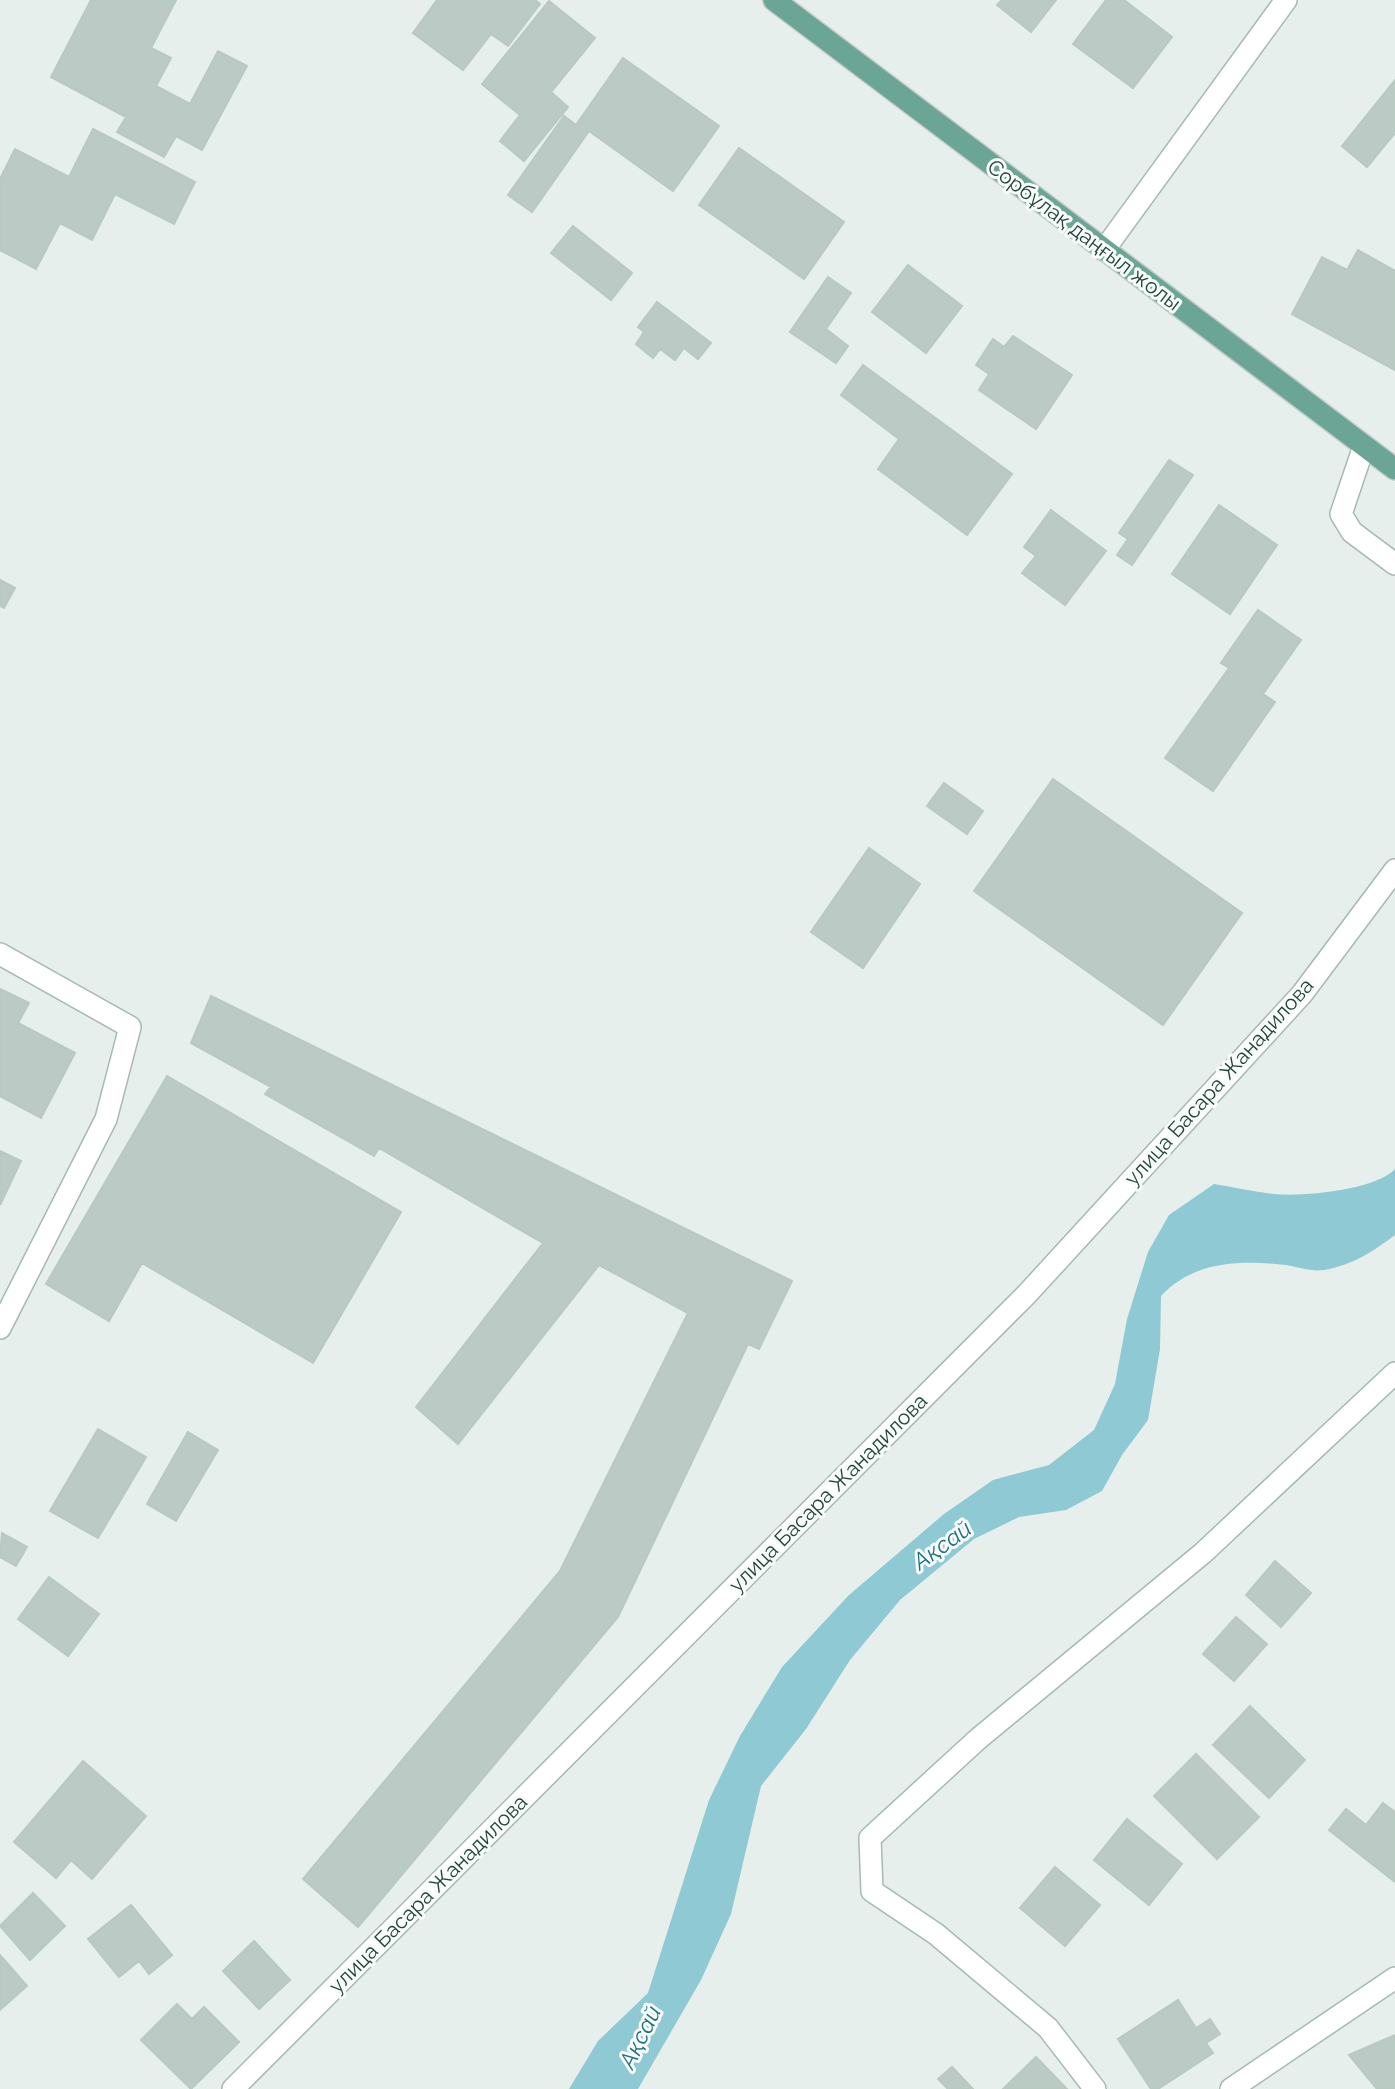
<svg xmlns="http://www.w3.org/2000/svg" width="1395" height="2089" font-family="Raleway,sans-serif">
<rect width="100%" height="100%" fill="#e6efeb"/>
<path fill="#8ec9d4" d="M 1395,1169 L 1395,1235 C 1372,1252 1353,1265 1324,1270 C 1312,1272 1298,1267 1286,1265 C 1241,1260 1193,1261 1161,1296 L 1160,1349 L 1148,1420 L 1122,1455 L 1102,1491 L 1066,1510 L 1019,1517 L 974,1539 L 900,1600 L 850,1660 L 806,1729 L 761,1786 L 731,1914 L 701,1980 L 638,2089 L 569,2089 L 598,2041 L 648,1993 L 709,1800 L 740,1736 L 782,1667 L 849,1595 L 944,1514 L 993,1480 L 1049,1465 L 1094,1430 L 1115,1384 L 1127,1319 L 1148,1252 L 1169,1215 L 1214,1184 C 1234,1187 1254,1192 1274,1194 C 1302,1197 1376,1190 1395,1169 Z"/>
<path fill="#bbcac4" stroke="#b8c9c2" stroke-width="2" d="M 91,0 L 176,0 L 151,48 L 171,58 L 156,86 L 190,104 L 218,51 L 247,66 L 202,150 L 176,136 L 164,157 L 117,132 L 126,117 L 51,77 Z
M 437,0 L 535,0 L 540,4 L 508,46 L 491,34 L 463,70 L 413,33 Z
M 1002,0 L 1056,0 L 1031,32 L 997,5 Z
M 1106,0 L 1124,0 L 1172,37 L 1133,88 L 1073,44 Z
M 549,1 L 595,38 L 551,92 L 568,107 L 524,161 L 500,141 L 520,115 L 482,84 Z
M 623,58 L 719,126 L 673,191 L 589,131 L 532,212 L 508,195 L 564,116 L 576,125 Z
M 1395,80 L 1395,133 L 1367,167 L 1342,146 Z
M 93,129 L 195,182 L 174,224 L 115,194 L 92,240 L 60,223 L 36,269 L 0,250 L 0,179 L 15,149 L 69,177 Z
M 739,148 L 844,222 L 804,279 L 699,205 Z
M 573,226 L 632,273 L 611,300 L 551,253 Z
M 1358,250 L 1395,271 L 1395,370 L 1292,314 L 1322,257 L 1347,270 Z
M 908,265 L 962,306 L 926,353 L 872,312 Z
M 828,277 L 851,293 L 826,329 L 848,346 L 836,363 L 790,332 Z
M 657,302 L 711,343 L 698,359 L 684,348 L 675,360 L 660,349 L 653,358 L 636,344 L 644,332 L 638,327 Z
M 1013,336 L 1072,375 L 1036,429 L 979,390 L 989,374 L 976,365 L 993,339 L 1004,347 Z
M 863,365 L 1012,474 L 967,535 L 878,469 L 899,439 L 841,395 Z
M 1169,460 L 1193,475 L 1132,565 L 1117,555 L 1128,539 L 1119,533 Z
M 1219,505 L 1277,545 L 1230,614 L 1172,574 Z
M 1051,510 L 1106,551 L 1065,605 L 1022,573 L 1036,556 L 1024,547 Z
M 0,580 L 15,588 L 4,608 L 0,606 Z
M 1258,610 L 1301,640 L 1263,694 L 1275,702 L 1213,791 L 1165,758 L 1229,668 L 1221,663 Z
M 1053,779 L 1242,913 L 1163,1025 L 974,891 Z
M 944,783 L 983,811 L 967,834 L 927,806 Z
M 869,848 L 920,884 L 863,968 L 811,932 Z
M 0,989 L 29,1003 L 18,1023 L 75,1053 L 41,1118 L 0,1096 Z
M 211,996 L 792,1281 L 759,1349 L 748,1344 L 618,1617 L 358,1927 L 303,1879 L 560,1571 L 688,1313 L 599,1265 L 458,1444 L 416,1407 L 543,1243 L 379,1148 L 374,1156 L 265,1094 L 271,1087 L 191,1043 Z
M 167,1076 L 401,1212 L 313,1363 L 142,1263 L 109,1321 L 46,1284 Z
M 0,1151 L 21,1161 L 0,1205 Z
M 98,1429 L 146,1457 L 98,1538 L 50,1511 Z
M 188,1432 L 218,1450 L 176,1521 L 147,1504 Z
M 2,1533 L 27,1547 L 16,1566 L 0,1557 Z
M 1275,1561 L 1311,1593 L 1281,1627 L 1246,1595 Z
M 49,1577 L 99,1614 L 68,1656 L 18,1619 Z
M 1236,1617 L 1267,1644 L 1234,1681 L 1203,1654 Z
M 1250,1706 L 1305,1760 L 1269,1798 L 1213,1745 Z
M 1196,1754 L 1259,1817 L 1217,1859 L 1154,1796 Z
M 83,1761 L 146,1816 L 92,1879 L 71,1860 L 56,1878 L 14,1842 Z
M 1383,1803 L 1395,1812 L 1395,1882 L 1329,1830 L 1346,1809 L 1366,1825 Z
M 1127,1819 L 1182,1864 L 1149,1905 L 1094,1860 Z
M 1055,1867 L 1100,1905 L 1065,1946 L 1020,1908 Z
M 33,1893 L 65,1926 L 30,1960 L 0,1926 Z
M 131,1905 L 172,1955 L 149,1974 L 139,1961 L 119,1977 L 88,1939 Z
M 254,1941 L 290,1980 L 259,2009 L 223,1971 Z
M 0,1955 L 27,1986 L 0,2010 Z
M 1178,2000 L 1196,2028 L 1210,2019 L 1220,2034 L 1206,2043 L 1213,2053 L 1158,2089 L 1151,2089 L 1118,2039 Z
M 177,2004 L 192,2019 L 204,2007 L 239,2042 L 191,2089 L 141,2040 Z
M 1395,2035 L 1395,2089 L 1377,2089 L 1349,2055 Z
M 1036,2057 L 1067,2089 L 1003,2089 Z
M 952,2067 L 973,2089 L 948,2089 L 938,2079 Z"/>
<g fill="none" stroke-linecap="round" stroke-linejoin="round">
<g stroke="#a8b8b2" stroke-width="24">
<path id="minor" d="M 1104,250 L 1286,0
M 1364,446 L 1341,514 L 1352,532 L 1395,564
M 0,954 L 130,1027 L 106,1119 L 0,1328
M 233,2089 L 1027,1294 L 1302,994 L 1395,870
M 1095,2089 L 1048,2028 L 936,1934 L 872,1891 L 870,1838 L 978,1739 L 1203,1553 L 1395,1373
M 1231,2089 L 1395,1978"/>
</g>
<g stroke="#c2cac8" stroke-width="24">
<path id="major" d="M 774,0 L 1395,469"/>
</g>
<use href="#minor" stroke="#fff" stroke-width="21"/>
<use href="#major" stroke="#6aa596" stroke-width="21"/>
</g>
<g text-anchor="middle" stroke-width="6" stroke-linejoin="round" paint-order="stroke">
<g font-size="21" fill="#24423a" stroke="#f7fbf9">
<text transform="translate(1084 235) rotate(37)" y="7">Сорбұлақ даңғыл жолы</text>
<text transform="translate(1219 1082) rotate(-48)" y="7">улица Басара Жанадилова</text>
<text transform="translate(828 1493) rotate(-45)" y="7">улица Басара Жанадилова</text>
<text transform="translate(428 1894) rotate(-45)" y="7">улица Басара Жанадилова</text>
</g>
<g font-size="23" font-style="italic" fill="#1c6f80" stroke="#f7fbf9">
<text transform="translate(942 1545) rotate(-36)" y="8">Ақсай</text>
<text transform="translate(640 2037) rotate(-64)" y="8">Ақсай</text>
</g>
</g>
</svg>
